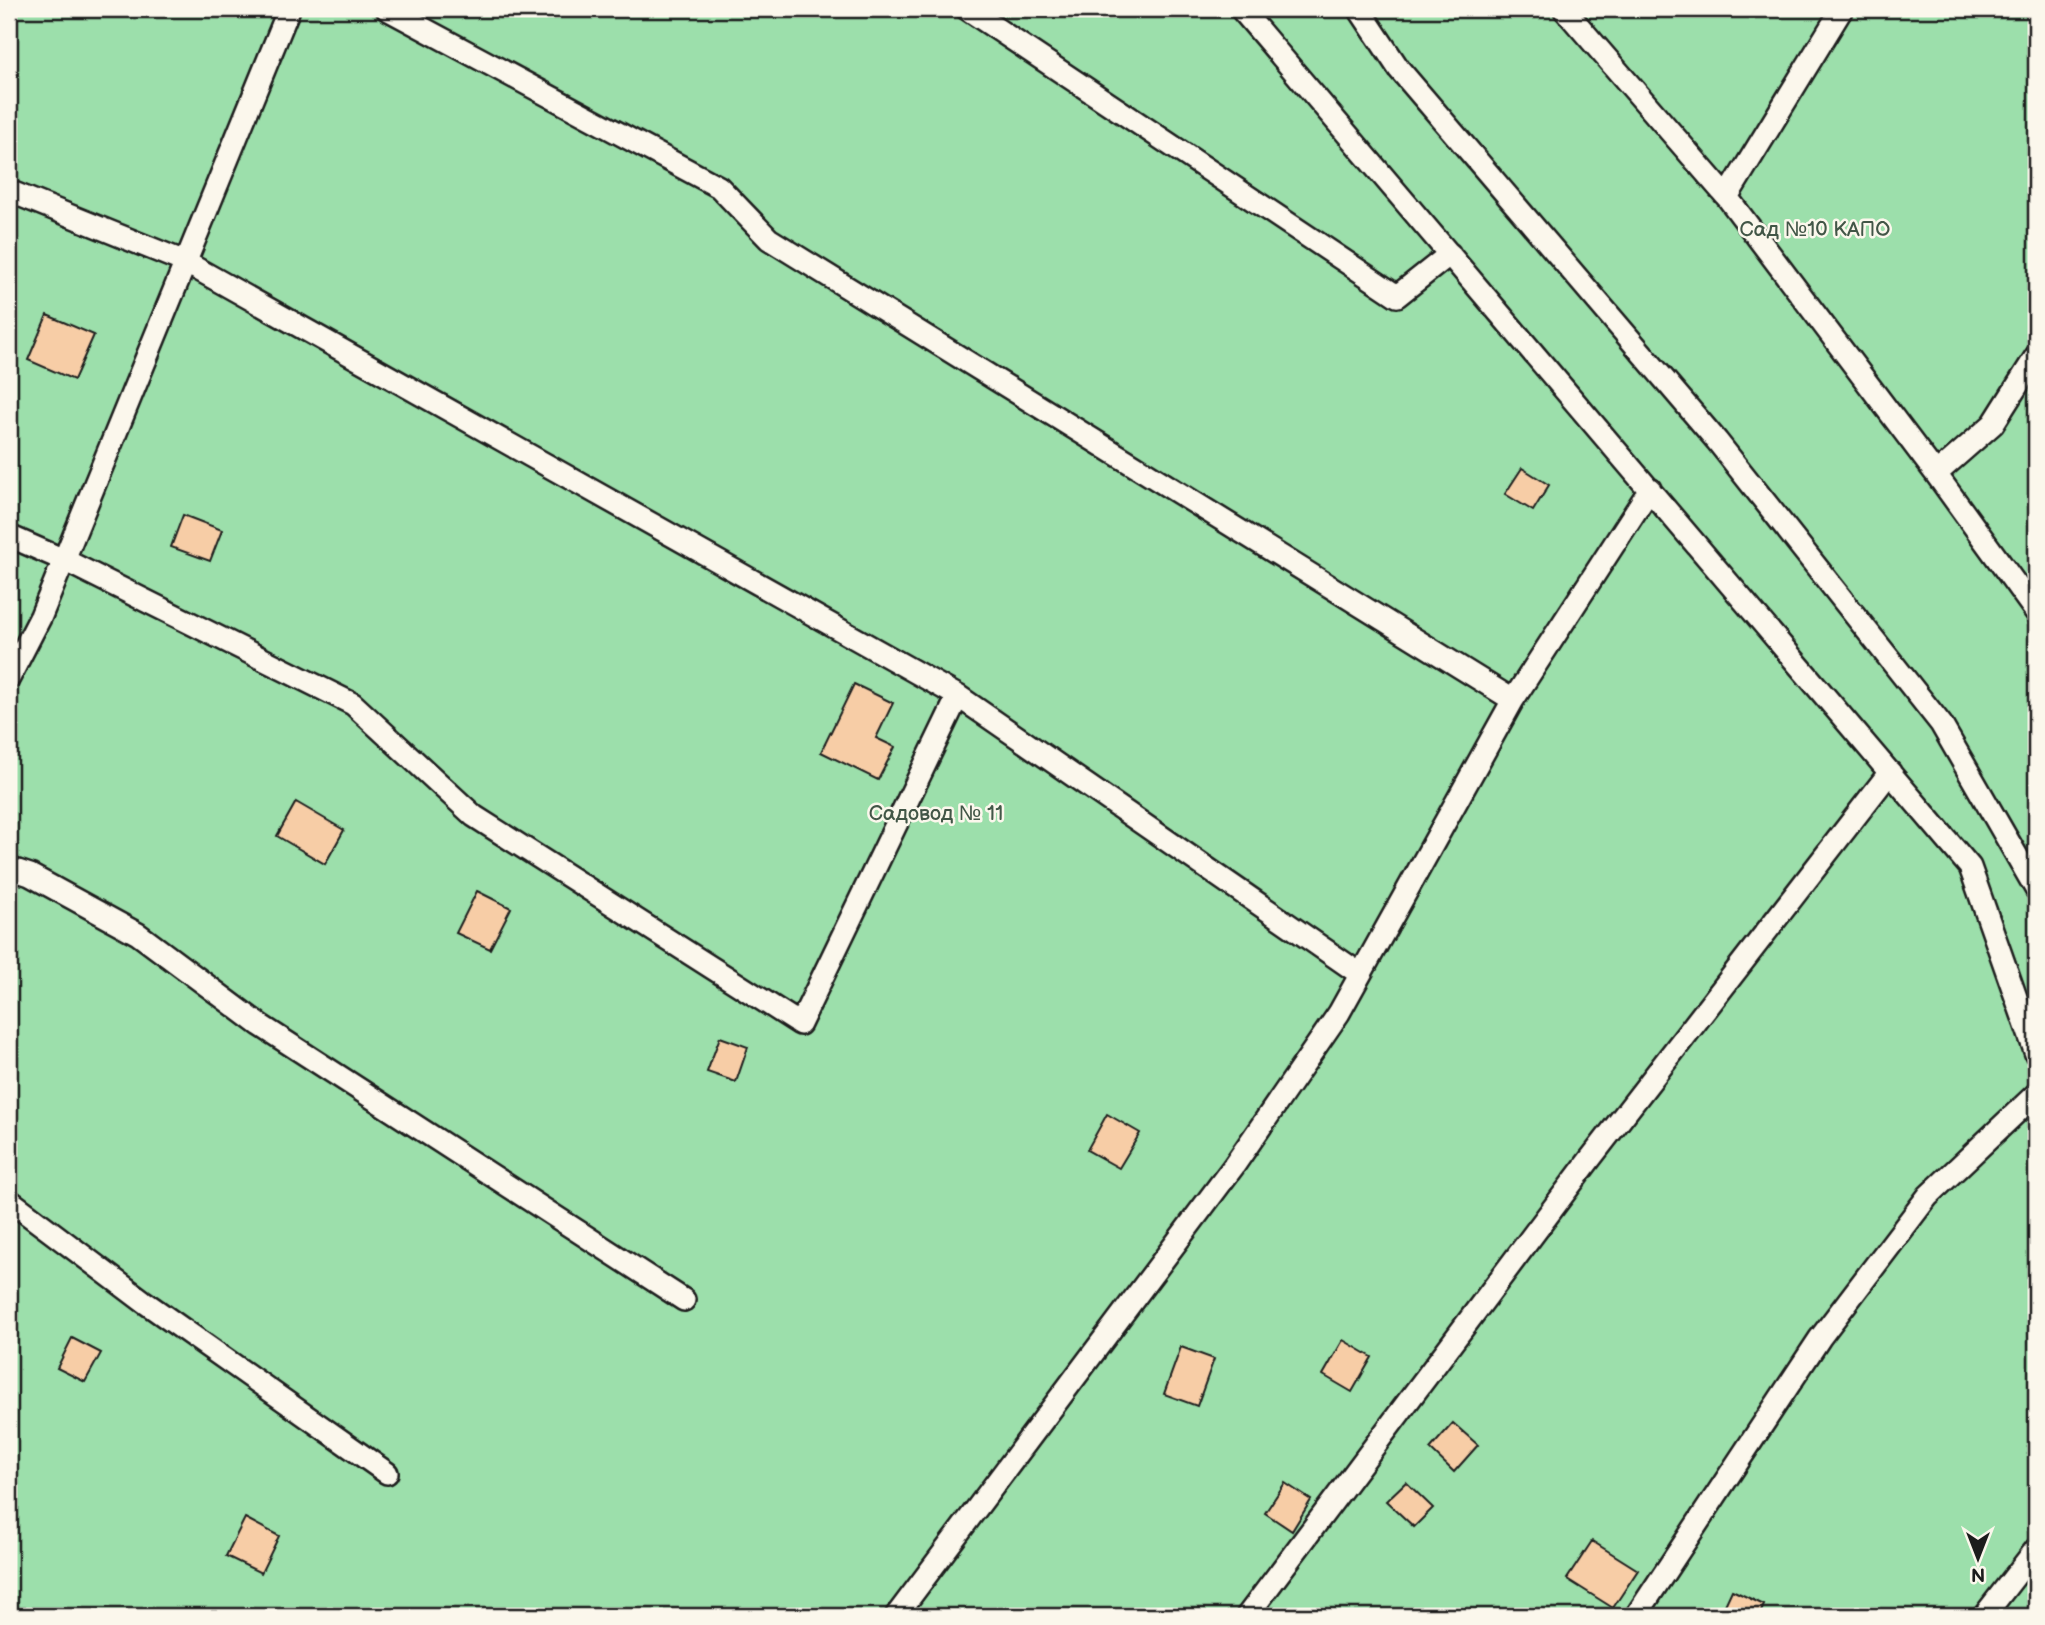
<svg xmlns="http://www.w3.org/2000/svg" width="2045" height="1625" font-family="'Balsamiq Sans',sans-serif">
<rect width="100%" height="100%" fill="#fbf7ec"/>
<filter id="ink" filterUnits="userSpaceOnUse"><feTurbulence type="fractalNoise" baseFrequency=".0143" numOctaves="2"/><feDisplacementMap in="SourceGraphic" scale="14" xChannelSelector="R" yChannelSelector="G"/><feConvolveMatrix kernelMatrix="1 2 1 2 8 2 1 2 1" color-interpolation-filters="sRGB"/></filter>
<g filter="url(#ink)">
<path fill="#9cdfab" stroke="#5c7e64" stroke-width="2" d="M 9,9 L 2036,9 L 2036,1616 L 9,1616 Z"/>
<path fill="#f7cda6" stroke="#1c1c1c" stroke-width="2" d="M 47,315 L 94,335 L 74,380 L 28,360 Z
M 1522,468 L 1549,485 L 1533,511 L 1505,494 Z
M 183,515 L 222,530 L 210,561 L 171,547 Z
M 854,684 L 893,703 L 876,738 L 895,747 L 878,780 L 821,752 Z
M 296,802 L 344,830 L 325,864 L 277,836 Z
M 477,891 L 511,908 L 490,949 L 456,933 Z
M 720,1037 L 748,1047 L 736,1082 L 707,1072 Z
M 1107,1114 L 1140,1133 L 1119,1168 L 1087,1150 Z
M 72,1338 L 101,1353 L 85,1382 L 57,1368 Z
M 1343,1340 L 1372,1357 L 1352,1392 L 1323,1375 Z
M 1181,1347 L 1214,1359 L 1197,1406 L 1164,1394 Z
M 1453,1423 L 1478,1445 L 1454,1472 L 1430,1449 Z
M 1406,1482 L 1433,1508 L 1414,1527 L 1386,1501 Z
M 1285,1483 L 1311,1500 L 1292,1531 L 1265,1513 Z
M 245,1518 L 279,1536 L 261,1573 L 226,1556 Z
M 1592,1541 L 1638,1570 L 1613,1608 L 1567,1579 Z
M 1732,1590 L 1764,1605 L 1759,1616 L 1720,1616 Z"/>
<g fill="none" stroke-linecap="round" stroke-linejoin="round">
<g stroke="#1c1c1c" stroke-width="26">
<path id="service" d="M 387,9 L 719,187 L 769,239 L 1513,700
M 967,9 L 1397,296 L 1450,254
M 1241,9 L 1970,867 L 2036,1054
M 1359,9 L 1399,69 L 1717,441 L 1941,724 L 2036,889
M 1564,9 L 1727,197 L 1936,474 L 2036,612
M 9,191 L 185,262 L 958,696 L 1360,974
M 1727,197 L 1842,9
M 1936,474 L 1993,424 L 2036,356
M 9,536 L 64,560 L 353,704 L 474,816 L 800,1024 L 958,696
M 9,678 L 41,616 L 289,9
M 9,868 L 30,875 L 138,934 L 260,1025 L 684,1300
M 9,1200 L 143,1301 L 387,1473
M 896,1616 L 1233,1167 L 1339,1013 L 1513,700 L 1650,489
M 1247,1616 L 1590,1159 L 1890,772
M 1636,1616 L 1820,1338 L 1928,1196 L 2036,1094
M 1984,1616 L 2036,1549"/>
</g>
<use href="#service" stroke="#fbf7ec" stroke-width="21"/>
</g>
</g>
<g text-anchor="middle" stroke-width="5" stroke-linejoin="round" paint-order="stroke">
<g font-size="21" fill="#425647" stroke="#fbf7ec">
<text x="1815" y="236">Сад №10 КАПО</text>
<text x="936" y="820">Садовод № 11</text>
</g>
</g>
<rect width="2045" height="1625" fill="none" stroke="#fbf7ec" stroke-width="35"/>
<rect x="18" y="18" width="2010" height="1590" fill="none" stroke="#1c1c1c" stroke-width="2.5" filter="url(#ink)"/>
<g transform="translate(1978 1558) rotate(180)" stroke="#fbf7ec" stroke-width="5" paint-order="stroke">
<path d="M0-5L12 26L0 18L-12 26Z" fill="#1c1c1c"/>
<text y="-10" font-size="19" font-weight="bold" text-anchor="middle" fill="#1c1c1c">N</text>
</g>
</svg>
